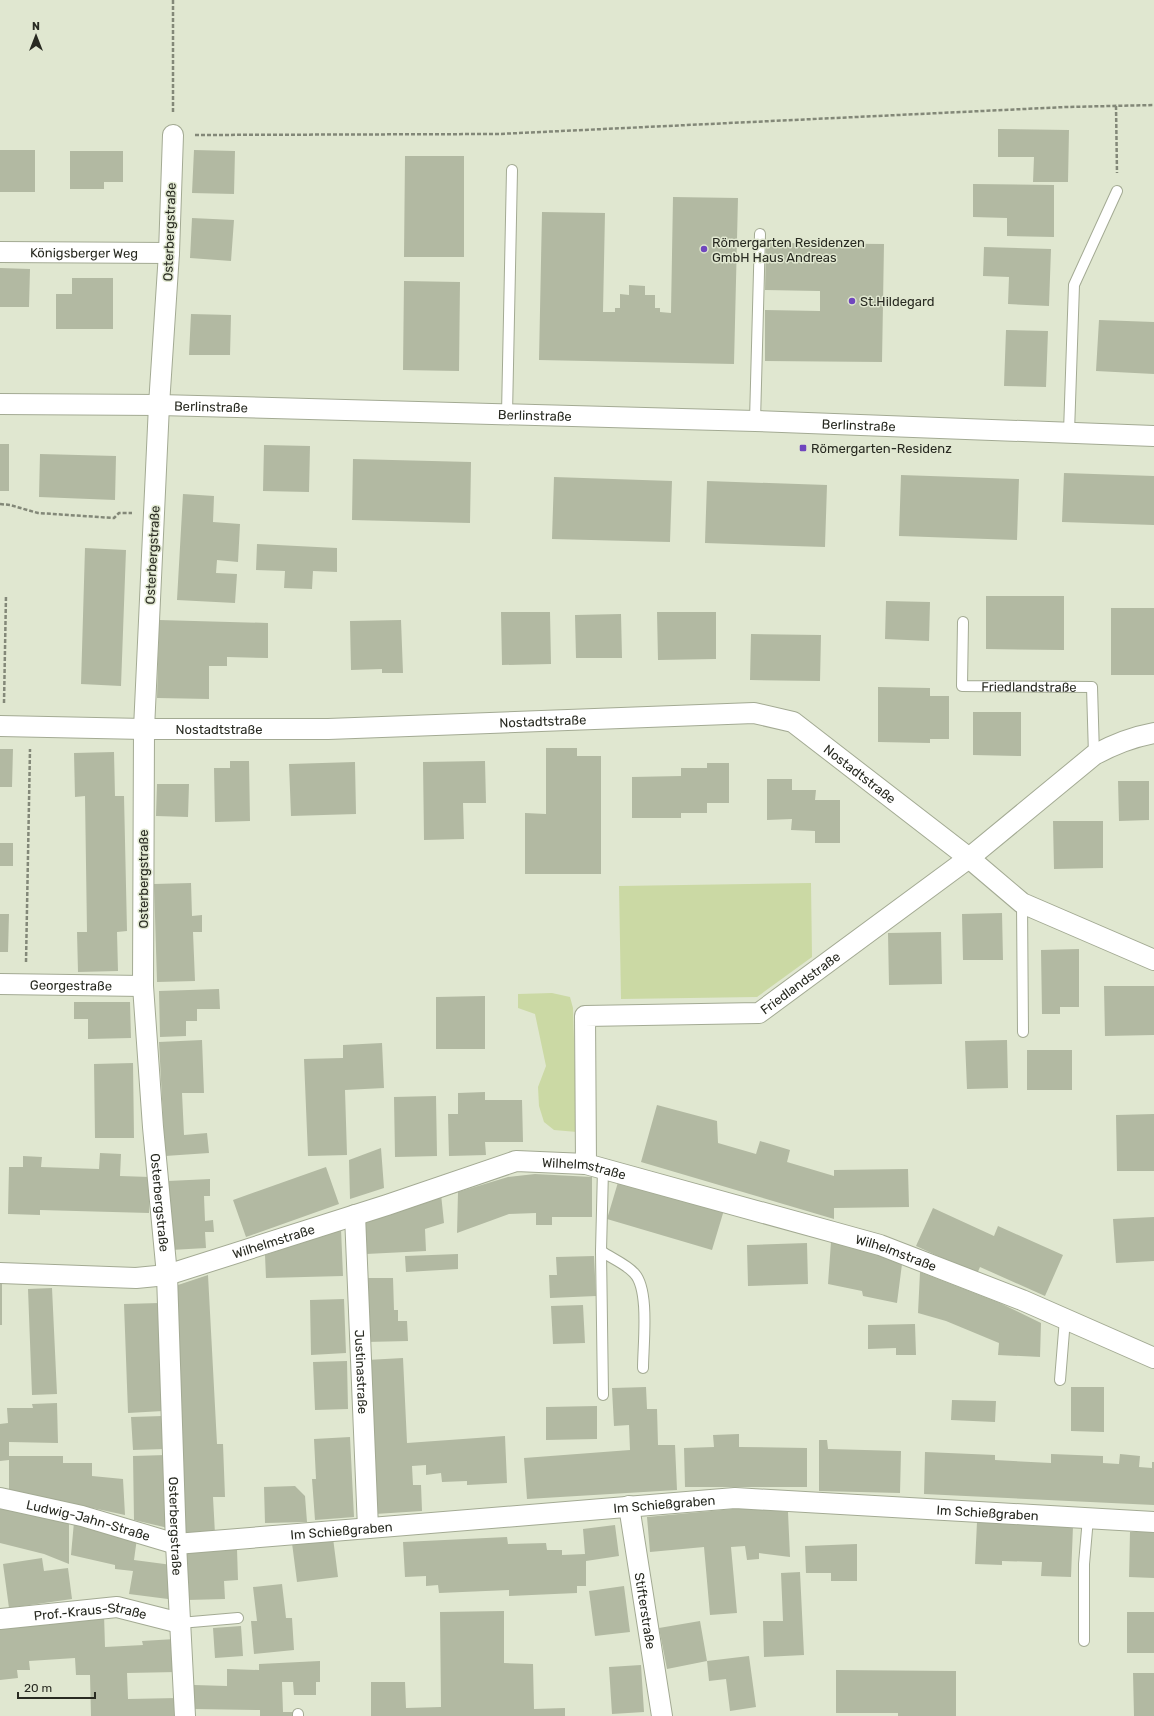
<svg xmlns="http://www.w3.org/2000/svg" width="1154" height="1716" font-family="Rubik,sans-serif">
<rect width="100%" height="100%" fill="#e0e7d0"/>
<path fill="#cbd9a4" d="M 811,883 L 812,957 L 757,997 L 621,999 L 619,886 Z
M 552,993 L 570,997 L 573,1008 L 577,1132 L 554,1130 L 544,1122 L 539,1106 L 538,1087 L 546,1066 L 535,1014 L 518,1008 L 518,994 Z"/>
<path fill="#b2b9a2" d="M 998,129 L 1069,130 L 1068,182 L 1033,182 L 1034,157 L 998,157 Z
M 0,150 L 35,150 L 35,192 L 0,192 Z
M 194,150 L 235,151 L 234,194 L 192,193 Z
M 70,151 L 123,151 L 123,182 L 104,182 L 104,189 L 70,189 Z
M 405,156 L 464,156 L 464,257 L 404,257 Z
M 973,184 L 1054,185 L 1054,237 L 1007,236 L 1007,218 L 973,217 Z
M 673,197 L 738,198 L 734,364 L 539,360 L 542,212 L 605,213 L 603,312 L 615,312 L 615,308 L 620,308 L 620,294 L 629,295 L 629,285 L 645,286 L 645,295 L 655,295 L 655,308 L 660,308 L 660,312 L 671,313 Z
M 192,218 L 234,220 L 231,261 L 190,258 Z
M 766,243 L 884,244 L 882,362 L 765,361 L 765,310 L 820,311 L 820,291 L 765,290 Z
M 984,247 L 1051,249 L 1049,306 L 1008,304 L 1009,277 L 983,276 Z
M 0,268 L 30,269 L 29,307 L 0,307 Z
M 72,278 L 113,278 L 113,329 L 56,329 L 56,294 L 72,294 Z
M 404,281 L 460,282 L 459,371 L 403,370 Z
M 191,314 L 231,315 L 230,355 L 189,355 Z
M 1099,320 L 1154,322 L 1154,374 L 1096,371 Z
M 1006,330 L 1048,331 L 1046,387 L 1004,386 Z
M 0,444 L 9,444 L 9,491 L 0,491 Z
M 264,445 L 310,446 L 309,492 L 263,491 Z
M 40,454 L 116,456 L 115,500 L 39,497 Z
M 353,459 L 471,462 L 470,523 L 352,520 Z
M 1064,473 L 1154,476 L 1154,525 L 1062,522 Z
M 901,475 L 1019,479 L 1017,540 L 899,536 Z
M 554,477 L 672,481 L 670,542 L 552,539 Z
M 707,481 L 827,485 L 825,547 L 705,543 Z
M 183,494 L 214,496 L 213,522 L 240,524 L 238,562 L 217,560 L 216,573 L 237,574 L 235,603 L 177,600 Z
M 257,544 L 337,548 L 337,572 L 313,571 L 312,589 L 284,588 L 285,571 L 256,570 Z
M 85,548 L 126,550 L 121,686 L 81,684 Z
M 986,596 L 1064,596 L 1064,650 L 986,649 Z
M 886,601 L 930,602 L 929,641 L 885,639 Z
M 1111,608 L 1154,608 L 1154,675 L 1111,675 Z
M 501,612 L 550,612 L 551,664 L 502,665 Z
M 657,612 L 716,612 L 716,659 L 658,660 Z
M 621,614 L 622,658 L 576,658 L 575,615 Z
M 159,620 L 268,623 L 268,658 L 227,657 L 227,666 L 209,666 L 209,699 L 157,698 Z
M 401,620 L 403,673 L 382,673 L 382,669 L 351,670 L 350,621 Z
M 751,634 L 821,635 L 820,681 L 750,680 Z
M 878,687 L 930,688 L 930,696 L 949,696 L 949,739 L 930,739 L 930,743 L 878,742 Z
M 973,712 L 1021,712 L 1021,756 L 973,755 Z
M 546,748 L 577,748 L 577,756 L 601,756 L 601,874 L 525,874 L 525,813 L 546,814 Z
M 0,749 L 13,749 L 12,787 L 0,787 Z
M 114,752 L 115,796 L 124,796 L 127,931 L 117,932 L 118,971 L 78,972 L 77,932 L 87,932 L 85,796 L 75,797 L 74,753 Z
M 230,761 L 249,761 L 250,821 L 215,822 L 214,768 L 230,768 Z
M 485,761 L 486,803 L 463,803 L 464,839 L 424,840 L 423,762 Z
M 355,762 L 356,814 L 291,816 L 289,764 Z
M 707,763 L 729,763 L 729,803 L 707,803 L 707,813 L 681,813 L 681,818 L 632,818 L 632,777 L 681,776 L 681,768 L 707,768 Z
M 767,779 L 792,779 L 792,790 L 816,790 L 815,800 L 840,800 L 840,843 L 815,843 L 815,831 L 791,830 L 792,819 L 767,820 Z
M 1118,781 L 1149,781 L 1149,820 L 1119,821 Z
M 157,784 L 189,784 L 188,817 L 156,816 Z
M 1053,821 L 1103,821 L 1103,868 L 1054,869 Z
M 0,843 L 13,843 L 13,866 L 0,866 Z
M 191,883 L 192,916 L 202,915 L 202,932 L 193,932 L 195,981 L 157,982 L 154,884 Z
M 1002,913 L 1003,960 L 963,960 L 962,914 Z
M 0,914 L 9,914 L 8,952 L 0,952 Z
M 941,932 L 942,984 L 889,985 L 888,933 Z
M 1079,949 L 1079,1007 L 1060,1007 L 1060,1014 L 1042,1014 L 1041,950 Z
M 1104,986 L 1154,986 L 1154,1035 L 1105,1036 Z
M 219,989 L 220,1009 L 197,1009 L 197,1021 L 186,1021 L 186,1036 L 160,1037 L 159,991 Z
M 485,996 L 485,1049 L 436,1049 L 436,997 Z
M 74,1002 L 130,1002 L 131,1038 L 88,1039 L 88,1019 L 74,1019 Z
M 202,1040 L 204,1093 L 182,1093 L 184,1135 L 207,1133 L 209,1153 L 165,1156 L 159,1042 Z
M 1007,1040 L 1008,1088 L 967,1089 L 965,1041 Z
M 382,1043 L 384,1088 L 345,1090 L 347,1155 L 308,1156 L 304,1059 L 343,1058 L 343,1045 Z
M 1027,1050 L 1072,1050 L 1072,1090 L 1027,1090 Z
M 133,1063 L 134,1138 L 95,1138 L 94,1064 Z
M 485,1092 L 485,1100 L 522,1100 L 523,1142 L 485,1142 L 486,1155 L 449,1156 L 448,1114 L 458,1114 L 458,1093 Z
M 436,1096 L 437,1156 L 395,1157 L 394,1097 Z
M 657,1105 L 717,1121 L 718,1143 L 756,1154 L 760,1141 L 790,1150 L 787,1162 L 834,1176 L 834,1170 L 908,1169 L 909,1207 L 834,1208 L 834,1219 L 641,1162 Z
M 1154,1114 L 1154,1171 L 1117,1171 L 1116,1115 Z
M 381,1148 L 384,1188 L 350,1199 L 349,1160 Z
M 100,1153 L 121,1154 L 120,1176 L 150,1177 L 149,1213 L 40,1210 L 40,1215 L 8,1214 L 9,1167 L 23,1167 L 23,1156 L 42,1157 L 41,1167 L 99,1169 Z
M 326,1167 L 339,1204 L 246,1237 L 233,1200 Z
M 535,1174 L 592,1177 L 592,1217 L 552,1217 L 552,1225 L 536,1225 L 536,1213 L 509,1214 L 457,1233 L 458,1192 L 508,1177 Z
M 210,1179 L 210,1196 L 204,1196 L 205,1221 L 213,1220 L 214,1232 L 205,1232 L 206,1248 L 171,1250 L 168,1181 Z
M 619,1179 L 724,1210 L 712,1250 L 607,1219 Z
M 441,1194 L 444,1223 L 425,1229 L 426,1251 L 366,1254 L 364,1221 Z
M 933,1208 L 994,1236 L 998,1226 L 1063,1255 L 1045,1296 L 980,1267 L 977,1274 L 916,1246 Z
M 1154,1217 L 1154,1261 L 1116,1263 L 1113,1219 Z
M 341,1229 L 343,1276 L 266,1278 L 265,1255 Z
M 831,1242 L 863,1250 L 902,1264 L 897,1303 L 863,1296 L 862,1291 L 828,1284 Z
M 807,1243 L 808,1284 L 748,1286 L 747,1245 Z
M 458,1254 L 458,1269 L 406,1272 L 405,1256 Z
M 594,1256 L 596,1296 L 550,1298 L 549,1275 L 557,1275 L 556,1257 Z
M 920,1272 L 1000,1303 L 1041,1323 L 1040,1357 L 998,1355 L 999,1343 L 946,1321 L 918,1313 Z
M 208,1275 L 217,1444 L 223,1444 L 225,1497 L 213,1497 L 215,1534 L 186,1535 L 175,1286 Z
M 365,1278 L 393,1278 L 394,1310 L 398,1310 L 398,1321 L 407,1321 L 408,1341 L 366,1342 Z
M 0,1284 L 2,1284 L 2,1325 L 0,1325 Z
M 52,1288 L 57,1394 L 32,1395 L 28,1289 Z
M 344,1299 L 346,1353 L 311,1355 L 310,1300 Z
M 159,1303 L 163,1411 L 128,1413 L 124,1304 Z
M 583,1305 L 585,1343 L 553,1344 L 551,1306 Z
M 915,1324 L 916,1355 L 896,1355 L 896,1348 L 868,1349 L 868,1325 Z
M 403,1358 L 407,1443 L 505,1436 L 507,1483 L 467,1485 L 467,1481 L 442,1482 L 441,1473 L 426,1475 L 426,1465 L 412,1466 L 413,1485 L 421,1485 L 422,1511 L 375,1514 L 367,1360 Z
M 347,1361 L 348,1409 L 315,1410 L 313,1362 Z
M 646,1387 L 647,1409 L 657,1409 L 658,1445 L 675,1445 L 677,1490 L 527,1499 L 524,1458 L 630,1450 L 629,1425 L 614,1426 L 612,1388 Z
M 1071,1387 L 1104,1387 L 1104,1432 L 1071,1431 Z
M 952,1400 L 996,1401 L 995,1422 L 951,1420 Z
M 57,1403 L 58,1443 L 9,1442 L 9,1456 L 63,1456 L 63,1463 L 92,1463 L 92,1476 L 123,1479 L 125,1515 L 9,1490 L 9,1460 L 0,1461 L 0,1424 L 8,1423 L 7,1408 L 33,1408 L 32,1404 Z
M 597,1406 L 597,1439 L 546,1440 L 546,1407 Z
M 163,1416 L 165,1449 L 133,1450 L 131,1417 Z
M 739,1434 L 739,1447 L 807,1448 L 807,1487 L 685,1487 L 684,1448 L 714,1447 L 713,1435 Z
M 350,1437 L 354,1517 L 315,1520 L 312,1479 L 316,1479 L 314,1439 Z
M 819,1440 L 827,1440 L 828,1449 L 901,1451 L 900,1493 L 819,1491 Z
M 925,1452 L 995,1455 L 995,1460 L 1051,1463 L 1051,1454 L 1103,1456 L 1103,1463 L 1119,1464 L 1120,1454 L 1140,1456 L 1139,1467 L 1152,1468 L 1152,1462 L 1154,1462 L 1154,1505 L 924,1494 Z
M 166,1455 L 168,1528 L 134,1520 L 133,1456 Z
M 295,1486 L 305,1496 L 307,1522 L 265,1523 L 264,1487 Z
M 0,1507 L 69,1523 L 69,1564 L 44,1554 L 0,1543 Z
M 754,1507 L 788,1512 L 790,1557 L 759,1553 L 759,1559 L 747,1560 L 745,1546 L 731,1547 L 737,1613 L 710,1615 L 704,1547 L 650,1552 L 647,1517 Z
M 74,1522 L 137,1538 L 134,1560 L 172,1565 L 168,1599 L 129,1594 L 133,1571 L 115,1569 L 115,1565 L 71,1555 Z
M 977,1522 L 1073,1526 L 1071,1577 L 1041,1576 L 1042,1562 L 1002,1561 L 1002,1565 L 975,1564 Z
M 615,1525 L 619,1556 L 586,1561 L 586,1586 L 577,1586 L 577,1593 L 509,1596 L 509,1590 L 439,1593 L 438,1585 L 426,1586 L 426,1576 L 405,1577 L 403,1542 L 507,1537 L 508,1544 L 546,1543 L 547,1550 L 562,1550 L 562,1555 L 585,1554 L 583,1529 Z
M 1130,1532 L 1154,1532 L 1154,1578 L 1129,1577 Z
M 333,1538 L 338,1577 L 297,1582 L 292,1543 Z
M 857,1544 L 857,1581 L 831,1581 L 831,1573 L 806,1573 L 805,1546 Z
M 237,1549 L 238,1580 L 224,1581 L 225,1599 L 187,1600 L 186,1551 Z
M 42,1558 L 44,1571 L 68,1568 L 72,1599 L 9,1608 L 3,1564 Z
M 800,1572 L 804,1655 L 764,1657 L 763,1621 L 783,1621 L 781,1573 Z
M 282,1584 L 286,1618 L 292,1618 L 294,1650 L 254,1654 L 251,1621 L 257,1621 L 253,1587 Z
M 624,1586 L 630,1632 L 595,1636 L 589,1591 Z
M 504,1611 L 504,1663 L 533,1664 L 534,1709 L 565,1708 L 565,1716 L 371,1716 L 371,1682 L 405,1682 L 406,1708 L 441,1707 L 440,1612 Z
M 1127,1612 L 1154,1612 L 1154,1653 L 1127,1653 Z
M 104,1614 L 105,1647 L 143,1645 L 142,1641 L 175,1639 L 177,1672 L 127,1673 L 128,1699 L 178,1698 L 178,1716 L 91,1716 L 90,1675 L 76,1675 L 75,1658 L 29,1661 L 30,1670 L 17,1670 L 18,1678 L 0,1680 L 0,1629 Z
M 700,1621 L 707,1661 L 749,1656 L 756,1707 L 730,1711 L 726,1679 L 709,1681 L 707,1661 L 667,1669 L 659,1628 Z
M 241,1626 L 243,1656 L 215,1658 L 213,1628 Z
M 320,1661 L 320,1682 L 316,1682 L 316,1695 L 294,1695 L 293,1682 L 282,1682 L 283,1712 L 294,1712 L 294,1716 L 260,1716 L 260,1710 L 194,1709 L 194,1685 L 227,1686 L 227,1669 L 259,1670 L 259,1664 Z
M 641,1665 L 644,1712 L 612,1714 L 609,1667 Z
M 836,1670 L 956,1671 L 956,1716 L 898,1716 L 898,1713 L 836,1713 Z
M 1133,1673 L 1154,1673 L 1154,1716 L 1134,1716 Z"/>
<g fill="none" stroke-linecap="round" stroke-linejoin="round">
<g stroke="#a3aa93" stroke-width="12">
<g id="lane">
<path d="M 507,414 L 512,170"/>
<path d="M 755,421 L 760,234"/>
<path d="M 1069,432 L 1074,285 L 1117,191"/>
<path id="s1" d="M 963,622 L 962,686 L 1092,687 L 1094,755"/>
<path d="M 1022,903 L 1023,1032"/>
<path d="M 603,1169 L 601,1251 L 603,1395"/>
<path d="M 601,1251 C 611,1258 626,1264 634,1273 C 650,1289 643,1345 643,1368"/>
<path d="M 1060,1380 L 1065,1319"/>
<path d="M 180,1623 L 238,1618"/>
<path d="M 1084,1641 L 1084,1564 L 1088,1518"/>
<path d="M 298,1714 L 298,1716"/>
</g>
</g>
<g stroke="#a3aa93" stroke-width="22">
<g id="street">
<path id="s2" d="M 173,135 L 169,253 L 159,405 L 144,729 L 143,986 L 153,1127 L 167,1275 L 176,1544 L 185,1716"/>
<path id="s3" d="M 0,252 L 169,253"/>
<path id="s4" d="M 0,404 L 159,405 L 755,421 L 1154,436"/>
<path id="s5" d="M 0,726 L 144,729 L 328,729 L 754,713 L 793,722 L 969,858 L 1022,903 L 1154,960"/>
<path id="s6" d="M 0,984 L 143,986"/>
<path id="s7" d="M 586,1164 L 585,1016 L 759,1013 L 969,858 L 1094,755 C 1114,744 1132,737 1154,733"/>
<path id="s8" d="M 355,1215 L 368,1528"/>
<path id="s9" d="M 0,1273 L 136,1278 L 167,1275 L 387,1205 L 516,1161 L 586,1164 L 880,1245 L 1022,1300 L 1154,1358"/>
<path id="s10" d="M 0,1498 L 82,1516 L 176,1544 L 735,1498 L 1154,1522"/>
<path id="s11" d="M 629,1506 L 662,1716"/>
<path id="s12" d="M 0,1619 L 117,1607 L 180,1623"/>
</g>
</g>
<path stroke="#838878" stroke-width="2.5" stroke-dasharray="4 2" stroke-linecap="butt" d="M 173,0 L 173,112
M 1116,106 L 1117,173
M 195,135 L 499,134 L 1066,107 L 1154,105
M 0,504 L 10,505 L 38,513 L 114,518 L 119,513 L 132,513
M 4,703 L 6,595
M 26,962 L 30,749"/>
<use href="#lane" stroke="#fff" stroke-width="10"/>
<use href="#street" stroke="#fff" stroke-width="20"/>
</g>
<g fill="#7046be" stroke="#e0e7d0" stroke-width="1.5">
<circle cx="704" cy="249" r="4"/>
<circle cx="852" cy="301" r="4"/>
<rect x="799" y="444" width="8" height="8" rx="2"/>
</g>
<g text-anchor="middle" stroke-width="3" stroke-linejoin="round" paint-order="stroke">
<g font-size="13" fill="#282a21" stroke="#e0e7d0">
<text transform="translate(169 232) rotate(-88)" y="5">Osterbergstraße</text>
<text dy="5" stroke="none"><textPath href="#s3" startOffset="84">Königsberger Weg</textPath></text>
<text dy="5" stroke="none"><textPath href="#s4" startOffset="211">Berlinstraße</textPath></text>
<text dy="5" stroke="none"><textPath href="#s4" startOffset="535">Berlinstraße</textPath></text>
<text dy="5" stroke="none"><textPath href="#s4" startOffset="859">Berlinstraße</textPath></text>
<text transform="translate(152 555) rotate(-87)" y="5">Osterbergstraße</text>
<text dy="5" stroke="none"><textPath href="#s1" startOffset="131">Friedlandstraße</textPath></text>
<text dy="5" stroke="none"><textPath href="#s5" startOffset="543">Nostadtstraße</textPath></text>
<text dy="5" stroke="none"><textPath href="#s5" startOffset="219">Nostadtstraße</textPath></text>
<text dy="5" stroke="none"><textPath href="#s5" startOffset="879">Nostadtstraße</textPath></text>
<text transform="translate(143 879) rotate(-90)" y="5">Osterbergstraße</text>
<text dy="5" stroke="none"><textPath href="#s7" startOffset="373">Friedlandstraße</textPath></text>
<text dy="5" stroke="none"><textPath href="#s6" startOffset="71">Georgestraße</textPath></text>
<text dy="5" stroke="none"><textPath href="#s9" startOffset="603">Wilhelmstraße</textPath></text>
<text dy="5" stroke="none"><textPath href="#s2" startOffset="1069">Osterbergstraße</textPath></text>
<text dy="5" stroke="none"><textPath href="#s9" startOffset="279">Wilhelmstraße</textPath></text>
<text dy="5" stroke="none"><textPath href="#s9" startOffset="927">Wilhelmstraße</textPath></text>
<text dy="5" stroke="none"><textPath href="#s8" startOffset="157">Justinastraße</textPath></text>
<text dy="5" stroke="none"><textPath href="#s10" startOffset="672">Im Schießgraben</textPath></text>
<text dy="5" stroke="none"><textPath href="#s10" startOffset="996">Im Schießgraben</textPath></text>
<text dy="5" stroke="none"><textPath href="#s10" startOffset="91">Ludwig-Jahn-Straße</textPath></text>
<text dy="5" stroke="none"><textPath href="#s2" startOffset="1393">Osterbergstraße</textPath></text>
<text dy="5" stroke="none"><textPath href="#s10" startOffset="348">Im Schießgraben</textPath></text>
<text dy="5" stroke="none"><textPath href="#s11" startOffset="106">Stifterstraße</textPath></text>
<text dy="5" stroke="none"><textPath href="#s12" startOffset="91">Prof.-Kraus-Straße</textPath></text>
</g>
<g font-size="13" fill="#282a21" stroke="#e0e7d0" text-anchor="start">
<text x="712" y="247">Römergarten Residenzen<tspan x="712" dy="15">GmbH Haus Andreas</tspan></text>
<text x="860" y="306">St.Hildegard</text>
<text x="811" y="453">Römergarten-Residenz</text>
</g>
</g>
<g transform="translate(36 36)" stroke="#e0e7d0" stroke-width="3" paint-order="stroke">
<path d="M0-3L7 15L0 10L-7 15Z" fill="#282a21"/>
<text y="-6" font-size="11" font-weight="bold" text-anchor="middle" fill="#282a21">N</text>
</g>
<path d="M18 1692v6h77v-6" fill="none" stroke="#282a21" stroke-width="2"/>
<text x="24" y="1692" font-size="12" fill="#282a21" stroke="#e0e7d0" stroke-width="3" paint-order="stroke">20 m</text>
</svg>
